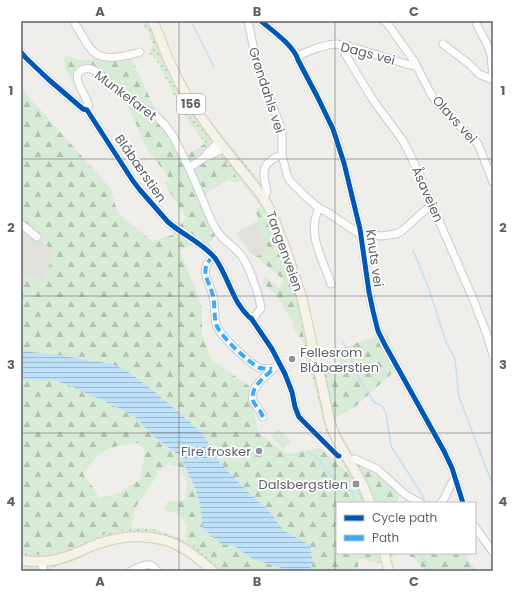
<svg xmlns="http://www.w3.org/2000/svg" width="514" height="592" font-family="Poppins,sans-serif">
<defs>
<pattern id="grass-dots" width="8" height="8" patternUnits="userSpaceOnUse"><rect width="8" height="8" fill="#d8ebd6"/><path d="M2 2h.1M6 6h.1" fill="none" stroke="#b2c2b1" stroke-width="1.8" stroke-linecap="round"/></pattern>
<pattern id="forest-firs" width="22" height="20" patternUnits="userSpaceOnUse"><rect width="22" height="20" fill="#d8ebd6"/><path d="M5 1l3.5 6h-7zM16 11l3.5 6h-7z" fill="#b2c2b1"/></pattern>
<pattern id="water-rules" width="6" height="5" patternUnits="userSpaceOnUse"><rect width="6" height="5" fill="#bfe0f9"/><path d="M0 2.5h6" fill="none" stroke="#9eb9cd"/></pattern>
</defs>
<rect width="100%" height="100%" fill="#efeeea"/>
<path fill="#e2e0da" d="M 256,222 L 268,248 L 267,250 L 256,257 L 250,253 L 236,233 Z
M 21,227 L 54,251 L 45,283 L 21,271 Z"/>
<path fill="url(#grass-dots)" d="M 142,21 L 157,21 L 163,35 L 184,83 L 203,114 L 223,136 L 251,171 L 264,186 L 272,201 L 299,271 L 304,290 L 310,312 L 318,353 L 328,389 L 334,419 L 337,429 L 353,454 L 366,481 L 374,503 L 362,503 L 348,473 L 347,470 L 338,455 L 326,431 L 316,391 L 307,362 L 298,310 L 269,223 L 261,206 L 254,197 L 208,142 L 204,144 L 203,140 L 187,119 L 175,97 L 156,59 L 149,54 L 153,46 L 148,31 L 144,28 Z
M 131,528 L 153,529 L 162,532 L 185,540 L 204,551 L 213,561 L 226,571 L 206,571 L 182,552 L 169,547 L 151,542 L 140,541 L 128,542 L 112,545 L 90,552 L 72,562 L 60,565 L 48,571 L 26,571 L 21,569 L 21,552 C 32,554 44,556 55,554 C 81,547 104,530 131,528 Z"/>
<path fill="url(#forest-firs)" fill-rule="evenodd" d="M 68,56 L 80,60 L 128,57 L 132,60 L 164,127 L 182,158 L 208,142 L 240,181 L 234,182 L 228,180 L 211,190 L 201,197 L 216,232 L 213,239 L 209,242 L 212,249 L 210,250 L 203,244 C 193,246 189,245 180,251 L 191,280 L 194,284 L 202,310 L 202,336 L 212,360 L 249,386 L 258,433 L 287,454 L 320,448 L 348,473 L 362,503 L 337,503 L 337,553 L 377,553 L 380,563 L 368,561 L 365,559 L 358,559 L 358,566 L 359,571 L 309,571 L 313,563 L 310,545 L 284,531 L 270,512 L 244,488 L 220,463 L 203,434 L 112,364 L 57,355 L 37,353 L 21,349 L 21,271 L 45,282 L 54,251 L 21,227 L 21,88 L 111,189 L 117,212 L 152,241 L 172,235 L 186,218 L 164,183 L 169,179 L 167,175 L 147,149 L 136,124 L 124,100 L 118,86 L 96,67 L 89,65 L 82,65 C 75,71 75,73 75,82 L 73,82 L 66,70 L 64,57 Z
M 261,206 L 269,223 L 291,287 L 298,310 L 305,344 L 293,328 L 295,325 L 275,294 L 263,283 L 265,276 L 279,289 L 284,280 L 256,257 L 267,250 L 268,248 L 256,222 L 259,219 L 255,211 Z
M 386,333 L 401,365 L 356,406 L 334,419 L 328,389 L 323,371 L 339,367 L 343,348 Z
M 21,379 L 32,380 L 54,380 L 78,389 L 116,407 L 134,416 L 157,439 L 180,456 L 194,485 L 200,504 L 204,528 L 221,544 L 234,546 L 253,559 L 291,571 L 226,571 L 213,561 L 204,551 L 185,540 L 187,525 L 179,514 L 164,510 L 167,502 L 185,500 L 187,484 L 180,467 L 169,464 L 160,471 L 135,508 L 131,528 C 104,530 81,547 55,554 C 44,556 32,554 21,552 ZM 138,443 L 145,451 L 140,479 L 117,494 L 99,498 L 95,490 L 83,474 C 91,463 99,451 113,447 C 121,445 130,444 138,443 Z
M 353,454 L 370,461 L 399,495 L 397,503 L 374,503 L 366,481 Z
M 389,553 L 468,553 L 467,559 L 478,571 L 424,571 L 417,560 L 405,554 L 390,556 Z"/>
<path fill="#d8ebd6" d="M 278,429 L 291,441 L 283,449 L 271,436 Z"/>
<path fill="url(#water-rules)" d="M 21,349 L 37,353 L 57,355 L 112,364 L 127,371 L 155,392 L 203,434 L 220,463 L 244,488 L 270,512 L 284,531 L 310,545 L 313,563 L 309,571 L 291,571 L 253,559 L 234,546 L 221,544 L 203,528 L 200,504 L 194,485 L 180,456 L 157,439 L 134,416 L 116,407 L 78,389 L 54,380 L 32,380 L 21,379 Z"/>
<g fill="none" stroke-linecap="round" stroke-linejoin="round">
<path stroke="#bfe0f9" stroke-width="1.5" d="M 191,21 L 214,67
M 413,250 L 429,289 L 446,342 L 455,359 L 459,397 L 493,486
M 343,341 L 362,384 L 374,402 L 382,406 L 386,413 L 391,446 L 424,498
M 308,452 L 320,460 L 327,471 L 336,481 L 352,492 L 355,503
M 417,553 L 427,563 L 430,571"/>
<g stroke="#cbcccc" stroke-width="9">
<path id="minor" d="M 73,21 C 80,30 83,39 90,48 C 102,64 124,56 140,52
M 248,21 L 257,65 L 282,130 L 282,155 L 287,175 L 290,181 L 307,198 L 319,208 L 327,212 L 355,231 L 360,234 L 381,236 L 396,234 L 402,231 L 432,204
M 261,21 C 273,31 294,46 298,60 L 317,96 L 333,129 L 344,163 L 360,229 L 369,292 L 373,311 L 378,331 L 385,345 L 444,451 L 452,468 L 463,503
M 384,21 L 387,23 L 414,61 L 430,92 L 437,103 L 478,144 L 493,182
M 477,25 L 488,46 L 491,55 L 493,78
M 443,44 L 469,64 L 479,74 L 493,80
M 342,45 L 345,54 L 373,100 L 401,138 L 409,152 L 474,301 L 487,335 L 493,355
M 21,52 L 26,58 L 48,79 L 83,109 L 87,110 L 133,181 L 140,190 L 168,222 C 183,235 201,242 215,258 C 225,272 229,288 238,303 C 241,308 245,313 249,317 L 251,318 L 272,349 L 285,374 L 292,392 L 295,407 L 299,417 L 317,435
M 297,56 L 317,48 L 328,45 L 336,44 L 349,46 L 406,64 L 416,66
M 87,110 C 89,107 89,108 88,104 C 87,96 69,76 82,70 C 88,67 92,69 97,72 L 124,96 L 155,115 L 166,126 L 174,138 L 190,170 L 212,222 C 215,228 218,233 223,238 C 229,244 236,249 241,255 C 249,266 259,294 261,308 L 256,315 L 251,318
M 205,157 L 209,156 L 224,148
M 189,168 L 205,157 L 207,153 L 219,142
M 263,197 L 267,192 C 266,186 264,181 264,175 C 263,164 273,158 282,155
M 319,208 C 306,234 323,259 331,284
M 21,224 L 37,237
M 213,256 C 198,272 209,279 213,296 C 215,305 214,315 216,324 C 218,334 250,364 260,368 C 263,369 268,368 272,369
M 263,417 C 262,415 261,413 260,411 C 258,408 256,406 254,403 C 248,390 262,379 271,371 L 272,369 L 275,367
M 348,459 L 355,459 L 377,469 L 406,495 L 421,503
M 441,503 C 447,496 449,486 455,478
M 475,527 L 493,552
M 41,562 L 44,571
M 131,571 C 141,567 150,559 157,571"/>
</g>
<g stroke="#d7ceb8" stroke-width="11">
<path id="major" d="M 153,21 L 167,56 L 179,82 L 191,103 L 219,142 L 263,197 L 272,213 L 286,250 L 302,298 L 309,330 L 314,354 L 321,380 L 329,418 L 332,428 L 338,442 L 362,483 L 370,503
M 384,553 L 389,571
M 21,560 C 50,565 66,558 92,546 C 122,534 158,532 186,550 C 196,556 204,564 213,571"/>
</g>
<use href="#minor" stroke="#fdfcfc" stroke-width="7"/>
<use href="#major" stroke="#f4f2e9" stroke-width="9"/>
<path stroke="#3fa9f5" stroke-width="4" stroke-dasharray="8 4" stroke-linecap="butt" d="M 213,256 C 198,272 209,279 213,296 C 215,305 214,315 216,324 C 218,334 250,364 260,368 C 263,369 268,368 272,369
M 263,417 C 262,415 261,413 260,411 C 258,408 256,406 254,403 C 248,390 262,379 271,371 L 272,369"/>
<g stroke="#fff" stroke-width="8">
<path id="cycleway" d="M 261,21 C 273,31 294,46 298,60 L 317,96 L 333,129 L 344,163 L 360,229 L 369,292 L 373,311 L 378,331 L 385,345 L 444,451 L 452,468 L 463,503
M 21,52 L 26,58 L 48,79 L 83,109 L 87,110 L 133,181 L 140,190 L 168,222 C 183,235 201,242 215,258 C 225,272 229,288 238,303 C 241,308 245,313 249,317 L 251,318 L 272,349 L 285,374 L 292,392 L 295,407 L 299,417 L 338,456 L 339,456"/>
</g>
<use href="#cycleway" stroke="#0057b8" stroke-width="5"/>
</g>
<path fill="none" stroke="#5f6368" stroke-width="1" stroke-opacity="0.55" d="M 179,21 L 179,571M 335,21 L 335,571M 21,159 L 493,159M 21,296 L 493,296M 21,433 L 493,433"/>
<g fill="#919496" stroke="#fff" stroke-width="1.5">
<circle cx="292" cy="359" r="4"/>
<circle cx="259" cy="451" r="4"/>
<rect x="352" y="480" width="8" height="8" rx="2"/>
</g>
<g text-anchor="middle" stroke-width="3.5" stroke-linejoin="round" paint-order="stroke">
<rect fill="#fff" stroke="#8f9295" stroke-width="1" x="177" y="94" width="28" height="20" rx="3"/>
<g font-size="12" font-weight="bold" fill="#5f6368">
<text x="191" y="108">156</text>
</g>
<g font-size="13" fill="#5f6368" stroke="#fff">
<text transform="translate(368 53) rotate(15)" y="5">Dags vei</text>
<text transform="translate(267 90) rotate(72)" y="5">Grøndahls vei</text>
<text transform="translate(126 95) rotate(37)" y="5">Munkefaret</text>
<text transform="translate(455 119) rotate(48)" y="5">Olavs vei</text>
<text transform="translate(141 168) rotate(55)" y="5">Blåbærstien</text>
<text transform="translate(428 194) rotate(66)" y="5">Åsaveien</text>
<text transform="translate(285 251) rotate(70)" y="5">Tangenveien</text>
<text transform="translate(375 258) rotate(82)" y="5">Knuts vei</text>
</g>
<g font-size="13" fill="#5f6368" stroke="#fff" text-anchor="end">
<text x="300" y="357" text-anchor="start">Fellesrom<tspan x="300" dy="15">Blåbærstien</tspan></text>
<text x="251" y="456">Fire frosker</text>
<text x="348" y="489">Dalsbergstien</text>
</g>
</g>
<rect width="514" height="592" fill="none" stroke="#ffffff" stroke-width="44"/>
<rect x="336" y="502" width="140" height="52" fill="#ffffff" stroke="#bfc1c3"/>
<rect x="344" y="515" width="20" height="6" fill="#0057b8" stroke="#bfc1c3"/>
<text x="372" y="522" font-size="12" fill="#5f6368">Cycle path</text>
<rect x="344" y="535" width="20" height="6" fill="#3fa9f5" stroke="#bfc1c3"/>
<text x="372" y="542" font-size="12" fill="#5f6368">Path</text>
<rect x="22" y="22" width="470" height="548" fill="none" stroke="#5f6368" stroke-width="1.5"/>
<g font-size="13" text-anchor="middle" font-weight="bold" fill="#5f6368">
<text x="100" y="16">A</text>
<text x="257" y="16">B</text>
<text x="414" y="16">C</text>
<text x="11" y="95">1</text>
<text x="503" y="95">1</text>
<text x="11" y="232">2</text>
<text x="503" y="232">2</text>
<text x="11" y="369">3</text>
<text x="503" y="369">3</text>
<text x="11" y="506">4</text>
<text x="503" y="506">4</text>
<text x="100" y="586">A</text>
<text x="257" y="586">B</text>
<text x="414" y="586">C</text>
</g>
</svg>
